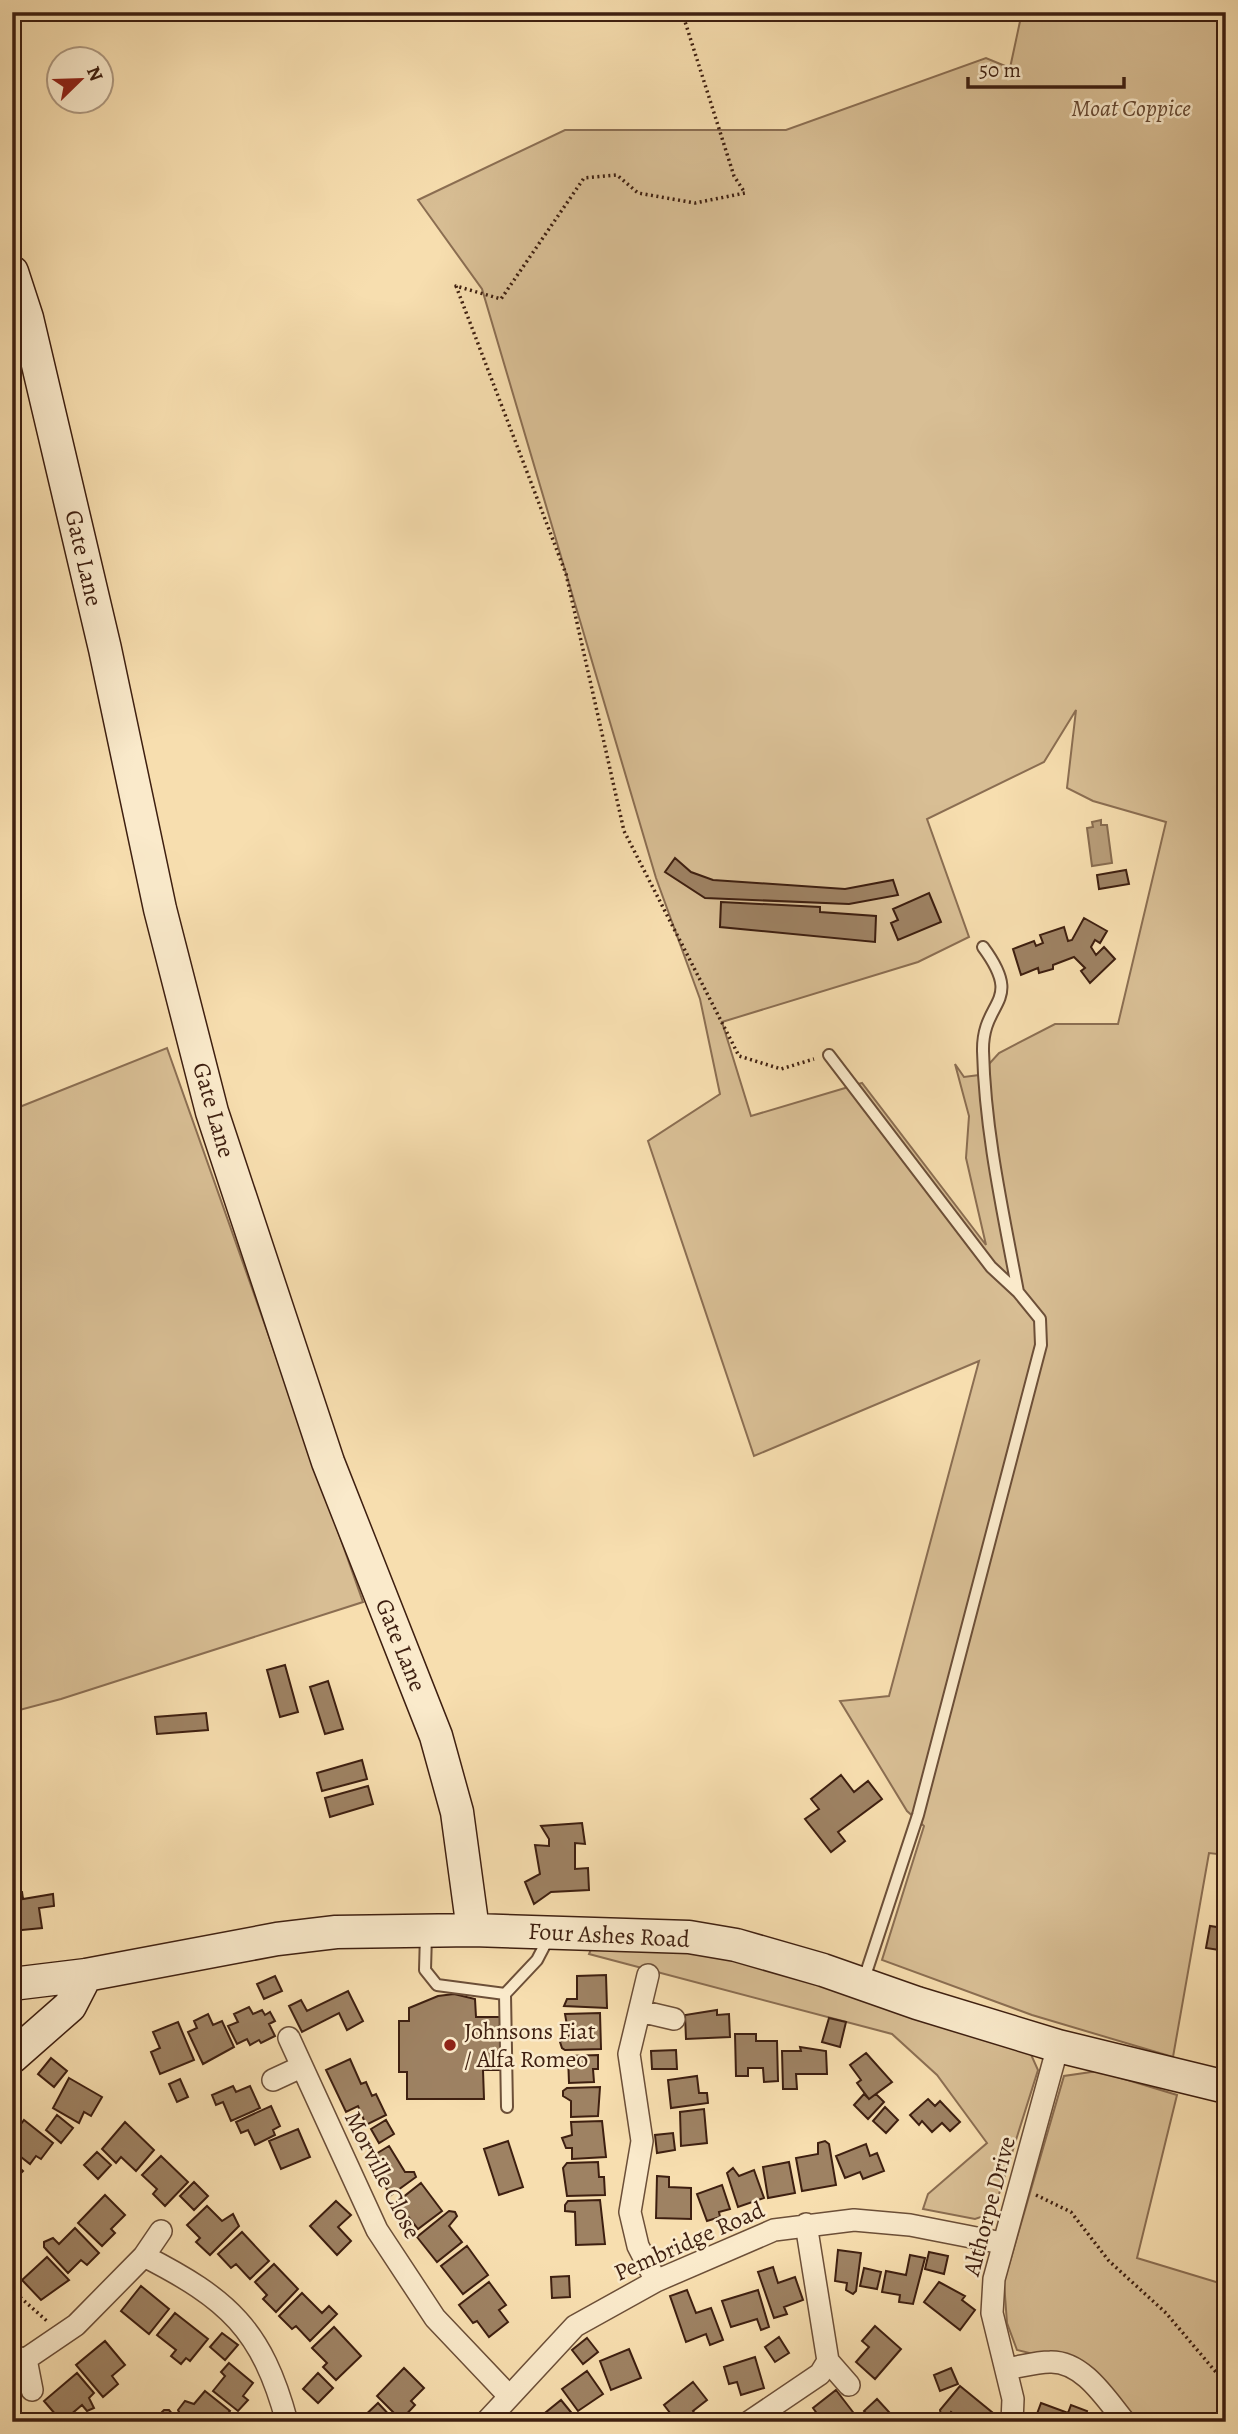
<svg xmlns="http://www.w3.org/2000/svg" width="1238" height="2434" font-family="Alegreya,serif">
<rect width="100%" height="100%" fill="#f7deaf"/>
<filter id="stains"><feTurbulence type="fractalNoise" baseFrequency=".00286" numOctaves="4"/><feColorMatrix values="0 0 0 0 .2 0 0 0 0 .09 0 0 0 0 .02 0 0 0 .5 -.17"/></filter>
<radialGradient id="worn" r=".72"><stop offset=".6" stop-color="#630" stop-opacity="0"/><stop offset="1" stop-color="#630" stop-opacity=".3"/></radialGradient>
<path fill="#d8be94" stroke="#8b6e52" stroke-width="2" fill-rule="evenodd" d="M 1022,12 L 1226,12 L 1226,1855 L 1209,1853 L 1173,2057 L 1032,2015 L 882,1960 L 924,1826 L 907,1811 L 840,1701 L 889,1696 L 979,1361 L 754,1456 L 648,1141 L 720,1094 L 700,999 L 656,878 L 482,289 L 418,200 L 565,130 L 786,130 L 986,58 L 1010,68 ZM 1076,710 L 1067,788 L 1093,801 L 1166,822 L 1118,1024 L 1055,1024 L 999,1053 L 979,1075 L 964,1077 L 955,1064 L 969,1116 L 966,1158 L 986,1245 L 862,1083 L 751,1116 L 722,1022 L 918,962 L 969,937 L 927,819 L 1044,762 Z
M 167,1048 L 363,1602 L 61,1699 L 12,1712 L 12,1110 Z
M 592,1947 L 701,1952 L 746,1960 L 1029,2050 L 1038,2070 L 993,2213 L 975,2219 L 923,2209 L 928,2194 L 987,2143 L 937,2075 L 892,2034 L 589,1954 Z
M 1098,2071 L 1177,2095 L 1137,2258 L 1226,2285 L 1226,2422 L 1136,2422 L 1086,2367 L 1017,2350 L 1007,2323 L 1004,2282 L 1064,2076 Z"/>
<path fill="#b89d79" stroke="#876b4f" stroke-width="2" d="M 1101,820 L 1101,825 L 1107,825 L 1112,863 L 1092,866 L 1087,828 L 1093,827 L 1092,822 Z"/>
<path fill="#9e8263" stroke="#3e1f10" stroke-width="2" d="M 675,858 L 691,872 L 713,880 L 845,889 L 893,880 L 898,895 L 849,904 L 705,898 L 665,872 Z
M 1126,870 L 1129,884 L 1099,889 L 1097,875 Z
M 929,893 L 941,922 L 898,940 L 891,923 L 898,920 L 893,909 Z
M 721,902 L 820,907 L 820,912 L 876,916 L 875,942 L 720,927 Z
M 1084,918 L 1107,931 L 1100,943 L 1095,940 L 1091,947 L 1096,955 L 1104,947 L 1115,959 L 1090,983 L 1081,971 L 1085,968 L 1074,957 L 1053,965 L 1053,969 L 1039,973 L 1038,968 L 1021,975 L 1013,949 L 1034,941 L 1036,946 L 1043,943 L 1040,935 L 1064,927 L 1068,941 L 1072,940 Z
M 285,1665 L 298,1712 L 280,1717 L 267,1670 Z
M 328,1681 L 343,1729 L 325,1734 L 310,1687 Z
M 206,1713 L 208,1730 L 157,1734 L 155,1717 Z
M 362,1760 L 367,1779 L 322,1791 L 317,1773 Z
M 841,1775 L 854,1792 L 868,1781 L 882,1799 L 838,1832 L 845,1841 L 831,1852 L 805,1819 L 819,1809 L 811,1799 Z
M 368,1786 L 373,1804 L 330,1817 L 325,1798 Z
M 582,1823 L 585,1844 L 575,1843 L 575,1869 L 588,1868 L 589,1890 L 551,1892 L 534,1904 L 525,1882 L 540,1874 L 535,1845 L 549,1846 L 549,1839 L 541,1826 Z
M 22,1892 L 23,1899 L 53,1894 L 54,1906 L 39,1908 L 42,1928 L 12,1931 L 12,1893 Z
M 1218,1917 L 1226,1918 L 1226,1951 L 1206,1948 L 1210,1926 L 1217,1927 Z
M 606,1975 L 607,2008 L 564,2006 L 567,1999 L 577,1999 L 577,1976 Z
M 275,1976 L 282,1991 L 264,1999 L 257,1984 Z
M 348,1991 L 363,2021 L 347,2030 L 339,2013 L 302,2032 L 289,2006 L 301,2000 L 307,2011 Z
M 454,1994 L 475,1999 L 476,2017 L 500,2017 L 500,2070 L 483,2070 L 484,2099 L 407,2099 L 407,2072 L 399,2072 L 399,2021 L 409,2021 L 409,2008 L 438,1996 Z
M 249,2007 L 253,2014 L 262,2010 L 265,2015 L 270,2012 L 275,2021 L 269,2024 L 275,2036 L 261,2043 L 259,2040 L 250,2045 L 247,2039 L 237,2044 L 228,2026 L 238,2022 L 234,2014 Z
M 717,2010 L 717,2015 L 729,2014 L 730,2037 L 686,2039 L 685,2015 Z
M 600,2013 L 601,2049 L 565,2050 L 562,2048 L 560,2042 L 569,2037 L 565,2014 Z
M 208,2014 L 213,2025 L 222,2021 L 234,2047 L 203,2064 L 188,2032 L 197,2028 L 194,2021 Z
M 829,2018 L 846,2022 L 840,2047 L 822,2042 Z
M 178,2022 L 194,2060 L 160,2074 L 151,2052 L 160,2048 L 153,2032 Z
M 735,2034 L 756,2034 L 756,2041 L 777,2041 L 778,2081 L 764,2082 L 763,2068 L 748,2068 L 748,2076 L 736,2076 Z
M 800,2047 L 826,2051 L 827,2074 L 796,2074 L 797,2089 L 783,2089 L 782,2051 L 801,2051 Z
M 676,2050 L 677,2069 L 652,2069 L 651,2051 Z
M 866,2053 L 892,2082 L 869,2099 L 857,2083 L 861,2080 L 850,2065 Z
M 598,2055 L 598,2069 L 593,2069 L 594,2082 L 569,2083 L 568,2056 Z
M 51,2058 L 67,2071 L 54,2087 L 38,2074 Z
M 350,2059 L 361,2084 L 366,2082 L 372,2096 L 376,2094 L 386,2115 L 366,2125 L 358,2106 L 346,2112 L 326,2070 Z
M 697,2076 L 699,2093 L 707,2093 L 708,2103 L 671,2108 L 668,2080 Z
M 69,2078 L 102,2097 L 91,2116 L 84,2112 L 79,2123 L 53,2108 Z
M 180,2079 L 188,2097 L 177,2102 L 169,2084 Z
M 233,2086 L 236,2092 L 250,2086 L 260,2108 L 231,2121 L 223,2102 L 216,2105 L 212,2095 Z
M 600,2087 L 598,2116 L 571,2117 L 571,2101 L 563,2096 L 563,2091 L 567,2088 Z
M 864,2094 L 869,2099 L 876,2094 L 884,2102 L 868,2119 L 854,2105 Z
M 928,2099 L 935,2106 L 940,2101 L 960,2122 L 950,2131 L 942,2123 L 932,2132 L 922,2121 L 919,2125 L 910,2115 Z
M 271,2106 L 280,2126 L 273,2130 L 275,2135 L 255,2145 L 248,2130 L 241,2133 L 236,2122 Z
M 885,2107 L 898,2120 L 886,2133 L 873,2121 Z
M 704,2109 L 707,2143 L 681,2146 L 680,2112 Z
M 57,2115 L 73,2128 L 61,2143 L 46,2130 Z
M 24,2120 L 53,2143 L 41,2159 L 36,2156 L 30,2164 L 12,2150 L 12,2136 Z
M 386,2120 L 394,2134 L 379,2143 L 371,2129 Z
M 602,2121 L 606,2157 L 572,2159 L 572,2148 L 566,2148 L 562,2138 L 572,2135 L 571,2122 Z
M 125,2122 L 154,2150 L 136,2171 L 121,2157 L 116,2163 L 102,2149 Z
M 298,2129 L 310,2157 L 281,2169 L 269,2141 Z
M 673,2133 L 675,2150 L 657,2153 L 655,2135 Z
M 508,2141 L 523,2187 L 499,2195 L 484,2149 Z
M 825,2141 L 829,2144 L 836,2185 L 802,2191 L 796,2158 L 818,2154 L 818,2143 Z
M 866,2144 L 870,2156 L 877,2153 L 884,2171 L 863,2179 L 860,2172 L 845,2178 L 836,2156 Z
M 389,2146 L 405,2172 L 414,2172 L 416,2177 L 391,2195 L 370,2164 L 375,2161 L 371,2157 Z
M 97,2152 L 111,2165 L 98,2179 L 84,2165 Z
M 161,2156 L 188,2182 L 165,2206 L 153,2194 L 157,2189 L 142,2175 Z
M 12,2161 L 23,2171 L 12,2182 Z
M 598,2162 L 599,2177 L 604,2177 L 605,2195 L 567,2196 L 563,2168 L 567,2163 Z
M 789,2162 L 795,2193 L 768,2198 L 763,2167 Z
M 733,2168 L 739,2176 L 754,2170 L 764,2198 L 738,2207 L 727,2173 Z
M 657,2176 L 669,2177 L 669,2187 L 691,2188 L 691,2219 L 656,2218 Z
M 194,2182 L 208,2196 L 194,2210 L 180,2196 Z
M 421,2183 L 442,2211 L 418,2229 L 397,2202 Z
M 722,2185 L 730,2209 L 719,2212 L 720,2217 L 707,2221 L 697,2194 Z
M 105,2195 L 125,2215 L 111,2229 L 115,2233 L 102,2246 L 78,2223 Z
M 600,2200 L 605,2244 L 576,2245 L 575,2212 L 565,2211 L 565,2205 L 568,2201 Z
M 336,2201 L 351,2215 L 338,2227 L 351,2241 L 337,2255 L 310,2226 Z
M 207,2206 L 222,2221 L 233,2214 L 239,2226 L 210,2255 L 196,2242 L 200,2238 L 187,2225 Z
M 449,2211 L 455,2212 L 457,2216 L 449,2226 L 462,2242 L 437,2262 L 417,2237 Z
M 75,2228 L 99,2253 L 87,2265 L 81,2260 L 68,2273 L 44,2247 L 44,2242 L 53,2238 L 59,2244 Z
M 242,2232 L 269,2261 L 250,2279 L 236,2264 L 231,2268 L 218,2254 Z
M 467,2246 L 488,2275 L 463,2294 L 441,2266 Z
M 838,2250 L 861,2253 L 856,2291 L 853,2294 L 846,2290 L 847,2283 L 835,2281 Z
M 929,2252 L 948,2256 L 944,2274 L 925,2269 Z
M 910,2255 L 925,2258 L 913,2304 L 899,2302 L 900,2295 L 882,2292 L 886,2271 L 906,2275 Z
M 47,2257 L 69,2280 L 41,2300 L 22,2280 Z
M 274,2264 L 298,2289 L 276,2312 L 263,2299 L 267,2295 L 255,2282 Z
M 773,2267 L 778,2283 L 795,2277 L 803,2300 L 784,2307 L 787,2314 L 774,2318 L 758,2272 Z
M 864,2268 L 881,2272 L 877,2289 L 860,2286 Z
M 569,2276 L 570,2297 L 552,2298 L 551,2277 Z
M 489,2282 L 506,2305 L 499,2310 L 508,2322 L 489,2337 L 477,2321 L 473,2323 L 459,2305 Z
M 939,2282 L 965,2296 L 962,2300 L 975,2310 L 960,2330 L 924,2302 Z
M 141,2286 L 169,2309 L 149,2334 L 121,2311 Z
M 687,2290 L 696,2313 L 711,2308 L 723,2340 L 710,2345 L 706,2334 L 686,2342 L 670,2296 Z
M 758,2290 L 769,2327 L 761,2330 L 757,2319 L 731,2327 L 722,2301 Z
M 302,2293 L 322,2313 L 329,2306 L 337,2314 L 310,2341 L 296,2326 L 292,2329 L 279,2316 Z
M 175,2313 L 208,2339 L 190,2361 L 186,2358 L 181,2364 L 171,2356 L 176,2350 L 157,2335 Z
M 875,2326 L 901,2349 L 875,2379 L 856,2362 L 869,2347 L 862,2341 Z
M 334,2327 L 361,2356 L 336,2380 L 323,2367 L 327,2363 L 312,2348 Z
M 222,2333 L 238,2345 L 225,2360 L 210,2347 Z
M 779,2337 L 789,2353 L 775,2362 L 765,2347 Z
M 587,2338 L 598,2352 L 583,2364 L 572,2350 Z
M 105,2341 L 125,2365 L 112,2376 L 118,2384 L 103,2397 L 76,2365 Z
M 629,2349 L 641,2378 L 611,2390 L 600,2361 Z
M 755,2357 L 764,2388 L 741,2395 L 737,2382 L 729,2384 L 724,2367 Z
M 229,2363 L 253,2383 L 243,2396 L 248,2400 L 238,2411 L 213,2391 L 225,2376 L 221,2372 Z
M 404,2368 L 424,2388 L 411,2401 L 415,2405 L 401,2420 L 377,2396 Z
M 951,2368 L 958,2384 L 940,2391 L 934,2375 Z
M 587,2371 L 603,2394 L 578,2411 L 562,2389 Z
M 77,2373 L 94,2393 L 89,2398 L 94,2408 L 87,2411 L 82,2405 L 62,2422 L 44,2401 Z
M 318,2373 L 333,2388 L 318,2403 L 303,2389 Z
M 693,2382 L 707,2400 L 693,2411 L 701,2422 L 677,2422 L 664,2405 Z
M 960,2386 L 993,2413 L 986,2422 L 963,2422 L 951,2412 L 947,2418 L 941,2415 L 940,2410 Z
M 836,2390 L 856,2416 L 849,2422 L 823,2422 L 813,2408 Z
M 205,2391 L 230,2411 L 221,2422 L 184,2422 L 178,2410 L 185,2401 L 194,2404 Z
M 877,2399 L 889,2412 L 874,2422 L 864,2411 Z
M 561,2400 L 579,2422 L 544,2422 L 540,2417 Z
M 378,2403 L 396,2422 L 358,2422 Z
M 1041,2403 L 1068,2413 L 1071,2405 L 1087,2411 L 1083,2422 L 1034,2422 Z
M 164,2410 L 169,2410 L 179,2422 L 162,2422 L 159,2415 Z"/>
<g fill="none" stroke-linecap="round" stroke-linejoin="round">
<g stroke="#6c4f38" stroke-width="14">
<path id="lane" d="M 983,947 C 1025,1004 982,999 983,1051 C 985,1132 1003,1212 1018,1292
M 829,1055 L 991,1267 L 1018,1292 L 1040,1319 L 1041,1345 L 918,1815 L 863,1982
M 426,1934 L 425,1970 L 437,1985 L 505,1994
M 507,2107 L 505,1994 L 537,1960 L 549,1937"/>
</g>
<g stroke="#6c4f38" stroke-width="24">
<path id="street" d="M 648,1975 L 629,2054 L 642,2141 L 630,2212 L 638,2246 L 656,2281
M 640,2011 L 674,2019
M 289,2038 L 377,2230 L 435,2318 L 509,2396
M 273,2080 L 301,2067
M 144,2256 L 161,2231
M 12,2357 L 26,2359 L 76,2325 L 144,2256 C 228,2299 262,2329 287,2422
M 26,2359 L 32,2390
M 828,2361 L 849,2385
M 1006,2369 C 1020,2367 1035,2362 1050,2362 C 1083,2361 1106,2399 1125,2422
M 486,2422 L 575,2326 L 656,2281 L 774,2230 L 854,2220 L 910,2225 L 1002,2243
M 749,2422 L 820,2374 L 828,2361 L 806,2224
M 1012,2422 L 1013,2399 L 992,2313 L 994,2279 L 1058,2046"/>
</g>
<g stroke="#3e1f10" stroke-width="35">
<path id="secondary" d="M 12,272 L 27,318 L 105,649 L 160,909 L 212,1112 L 328,1462 L 436,1736 L 457,1812 L 473,1930
M 12,1984 L 86,1975 L 277,1939 L 336,1932 L 473,1930 L 689,1937 L 736,1945 L 823,1970 L 917,2003 L 1058,2046 L 1226,2087
M 12,2057 L 70,2006 L 86,1975"/>
</g>
<path stroke="#3e1f10" stroke-width="3.5" stroke-dasharray="2 3.5" stroke-linecap="butt" d="M 682,12 L 734,176 L 745,193 L 695,203 L 638,193 L 617,175 L 584,178 L 501,299 L 456,286 L 566,574 L 624,831 L 739,1056 L 781,1069 L 814,1059
M 1036,2195 L 1071,2212 L 1109,2261 L 1166,2313 L 1226,2384
M 12,2290 L 48,2322"/>
<use href="#lane" stroke="#faeacb" stroke-width="10"/>
<use href="#street" stroke="#faeacb" stroke-width="21"/>
<use href="#secondary" stroke="#faeacb" stroke-width="32"/>
</g>
<circle fill="#8f2418" stroke="#faeacb" stroke-width="2.5" cx="450" cy="2045" r="7"/>
<g text-anchor="middle" stroke-width="5" stroke-linejoin="round" paint-order="stroke">
<g font-size="24" font-style="italic" fill="#644731" stroke="#faeacb">
<text x="1131" y="116">Moat Coppice</text>
</g>
<g font-size="24" fill="#3e1f10" stroke="#faeacb">
<text transform="translate(84 558) rotate(77)" y="8">Gate Lane</text>
<text transform="translate(214 1110) rotate(74)" y="8">Gate Lane</text>
<text transform="translate(401 1645) rotate(68)" y="8">Gate Lane</text>
<text transform="translate(609 1935) rotate(3)" y="8">Four Ashes Road</text>
<text transform="translate(383 2175) rotate(63)" y="8">Morville Close</text>
<text transform="translate(989 2206) rotate(-75)" y="8">Althorpe Drive</text>
<text transform="translate(689 2241) rotate(-24)" y="8">Pembridge Road</text>
</g>
<g font-size="24" fill="#3e1f10" stroke="#faeacb" text-anchor="start">
<text x="464" y="2039">Johnsons Fiat<tspan x="464" dy="28">/ Alfa Romeo</tspan></text>
</g>
</g>
<rect width="1238" height="2434" fill="none" stroke="#f7deaf" stroke-width="42"/>
<rect x="14" y="14" width="1210" height="2406" fill="none" stroke="#3e1f10" stroke-width="3.5"/>
<rect x="21" y="21" width="1196" height="2392" fill="none" stroke="#3e1f10" stroke-width="2"/>
<g transform="translate(80 80) rotate(67)"><circle r="33" fill="#faeacb" stroke="#af9980" stroke-width="2"/>
<path d="M0-5L12 26L0 18L-12 26Z" fill="#8f2418"/>
<text y="-10" font-size="19" font-weight="bold" text-anchor="middle" fill="#3e1f10">N</text>
</g>
<path d="M968 77v10h156v-10" fill="none" stroke="#3e1f10" stroke-width="3.5"/>
<text x="979" y="77" font-size="21" fill="#3e1f10" stroke="#faeacb" stroke-width="5" paint-order="stroke">50 m</text>
<rect width="100%" height="100%" filter="url(#stains)"/>
<rect width="100%" height="100%" fill="url(#worn)"/>
</svg>
